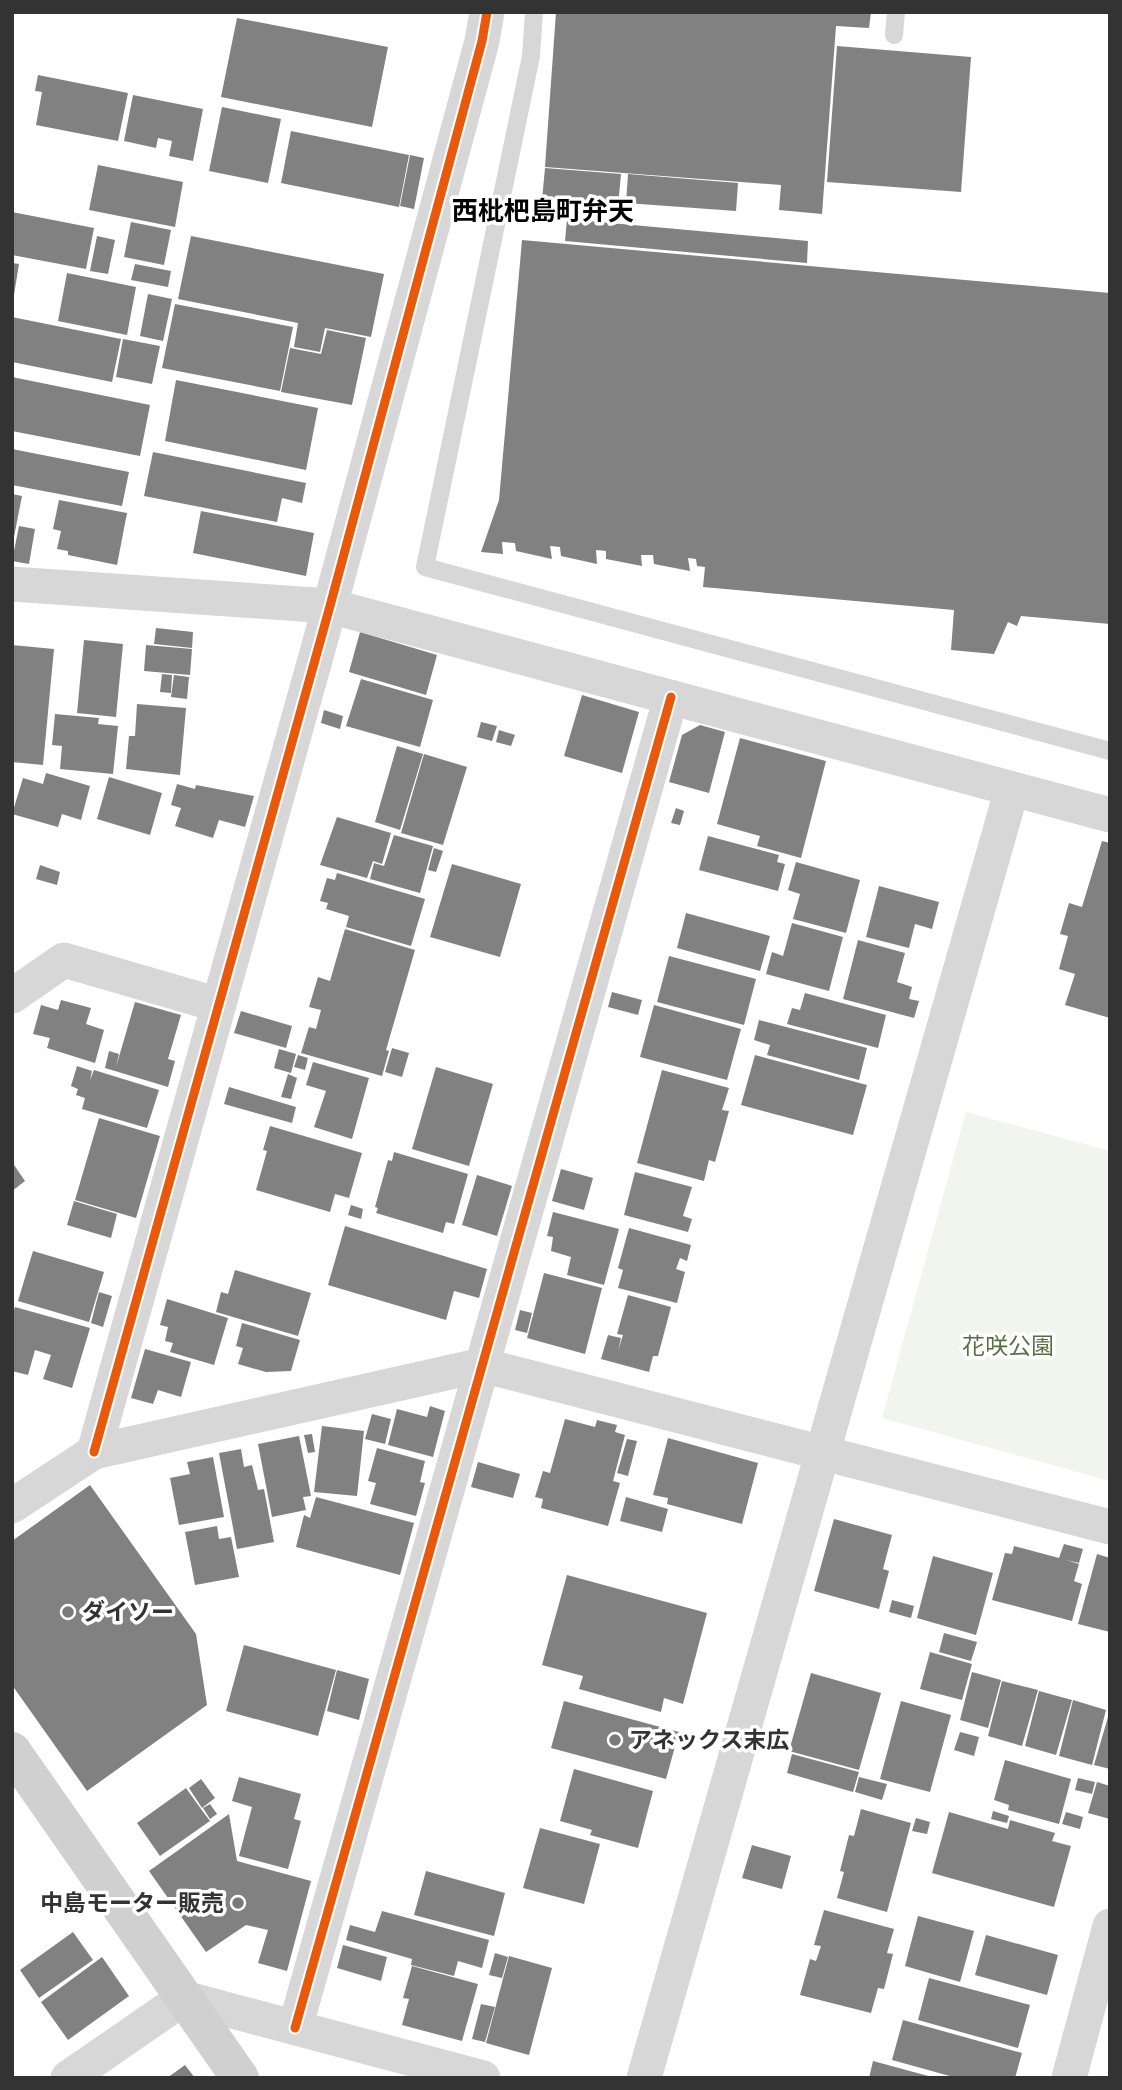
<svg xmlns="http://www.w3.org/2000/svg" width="1122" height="2090" font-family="'Open Sans','Noto Sans JP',sans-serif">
<rect width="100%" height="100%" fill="#fff"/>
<path fill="#f1f5ed" d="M 966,1112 L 1110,1151 L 1110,1481 L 882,1418 Z"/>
<path fill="#818181" d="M 556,12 L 871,12 L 869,28 L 836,26 L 822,214 L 779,210 L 781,185 L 545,167 Z
M 237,18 L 388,47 L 372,127 L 221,97 Z
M 837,46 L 971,57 L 961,192 L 827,182 Z
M 38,75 L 128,93 L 118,141 L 36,125 L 42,92 L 35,91 Z
M 133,95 L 203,109 L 193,161 L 169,156 L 172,141 L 158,138 L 156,148 L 124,141 Z
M 222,107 L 281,119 L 268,183 L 209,171 Z
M 291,131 L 409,155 L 399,207 L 281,183 Z
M 410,155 L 424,158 L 414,209 L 400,206 Z
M 98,165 L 183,182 L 175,227 L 89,210 Z
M 545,168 L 621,174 L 618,206 L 542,200 Z
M 628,174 L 738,183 L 736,211 L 626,203 Z
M 12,212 L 94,228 L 86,269 L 12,255 Z
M 567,219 L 808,241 L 807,263 L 565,241 Z
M 131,222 L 171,230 L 164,265 L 124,257 Z
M 97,236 L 115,240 L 108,274 L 90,271 Z
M 191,236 L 384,274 L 371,337 L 325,328 L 320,352 L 294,347 L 298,323 L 178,299 Z
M 522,240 L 1110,293 L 1110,624 L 1021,616 L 1017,626 L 1008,622 L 994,654 L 951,650 L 954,610 L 703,587 L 705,567 L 697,566 L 696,559 L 688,558 L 690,571 L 654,564 L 653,555 L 641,555 L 642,566 L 606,559 L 606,551 L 596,550 L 597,564 L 561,556 L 560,547 L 550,546 L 552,559 L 516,551 L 515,543 L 502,542 L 503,554 L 481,552 L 499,500 Z
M 12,263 L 19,264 L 14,295 L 12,295 Z
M 135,264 L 171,271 L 168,287 L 131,280 Z
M 67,273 L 136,287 L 127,335 L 58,321 Z
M 148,294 L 172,299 L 163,341 L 140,336 Z
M 175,304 L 293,327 L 280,391 L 162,368 Z
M 12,317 L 121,339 L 112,382 L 12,362 Z
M 327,330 L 366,338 L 352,405 L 281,392 L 290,348 L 321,354 Z
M 123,339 L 160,346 L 152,384 L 116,377 Z
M 12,377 L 150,405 L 140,456 L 12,431 Z
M 176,380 L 318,408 L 306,470 L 165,441 Z
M 12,449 L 129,472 L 122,506 L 12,485 Z
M 153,452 L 306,483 L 302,503 L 282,498 L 277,522 L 144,496 Z
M 12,494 L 22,496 L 14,537 L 12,537 Z
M 59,500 L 127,513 L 117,565 L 68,555 L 68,551 L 57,549 L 61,531 L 53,529 Z
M 201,511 L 314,533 L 306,576 L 193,553 Z
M 19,526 L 35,529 L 29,564 L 12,561 Z
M 156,628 L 193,632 L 192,648 L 154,644 Z
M 360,632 L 437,655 L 426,695 L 349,672 Z
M 84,640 L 123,644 L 116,717 L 77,713 Z
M 12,645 L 54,649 L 43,765 L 12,762 Z
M 146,645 L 192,649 L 190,675 L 144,671 Z
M 162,674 L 172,675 L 171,693 L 160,692 Z
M 174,675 L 189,677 L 187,699 L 171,697 Z
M 361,679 L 433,700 L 420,747 L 346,726 Z
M 582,695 L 639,712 L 622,773 L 564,756 Z
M 137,704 L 186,708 L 180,775 L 126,769 L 129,736 L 135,736 Z
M 324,710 L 343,716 L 340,729 L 321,723 Z
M 55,714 L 99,718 L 98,724 L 118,726 L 113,774 L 60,769 L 62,746 L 52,745 Z
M 481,722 L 497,726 L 492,741 L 477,737 Z
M 700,725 L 725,732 L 709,793 L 669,782 L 682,735 Z
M 499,730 L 515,735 L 511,746 L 496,742 Z
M 740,738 L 826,761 L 801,858 L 757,846 L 760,836 L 717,824 Z
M 397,746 L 423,754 L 400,830 L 375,822 Z
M 424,754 L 467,767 L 443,845 L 401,833 Z
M 46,773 L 90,786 L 81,820 L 62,814 L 58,827 L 12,814 L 23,778 L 43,784 Z
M 109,777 L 162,793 L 150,835 L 97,819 Z
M 177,784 L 195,789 L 196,785 L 254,796 L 245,827 L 219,820 L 213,838 L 175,826 L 181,808 L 171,805 Z
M 676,808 L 684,811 L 680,825 L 671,823 Z
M 337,817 L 391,833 L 382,864 L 373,861 L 367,878 L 320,865 Z
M 394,835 L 433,846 L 420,893 L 370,879 L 374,863 L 384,866 Z
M 708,836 L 779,855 L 777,862 L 785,864 L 778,891 L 699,870 Z
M 1102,841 L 1110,843 L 1110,1018 L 1065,1005 L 1075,974 L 1059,969 L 1068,936 L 1060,934 L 1069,903 L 1082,907 Z
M 434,848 L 443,851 L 436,872 L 428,870 Z
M 796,862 L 860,880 L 846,933 L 793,919 L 800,894 L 788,890 Z
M 452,864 L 521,884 L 500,957 L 430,937 Z
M 40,865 L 60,872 L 57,885 L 36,879 Z
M 337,873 L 425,899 L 411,946 L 346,927 L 349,916 L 326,909 L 328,903 L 320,901 L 327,878 L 335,880 Z
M 879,886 L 939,902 L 932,929 L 915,924 L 909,948 L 866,937 Z
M 686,913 L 770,936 L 760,971 L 677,948 Z
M 792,923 L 843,937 L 829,991 L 766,974 L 772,952 L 783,956 Z
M 345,929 L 415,950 L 386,1050 L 389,1051 L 382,1076 L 301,1053 L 309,1027 L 316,1029 L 321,1010 L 309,1007 L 318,977 L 330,981 Z
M 858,940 L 905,953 L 897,982 L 912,987 L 909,999 L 919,1001 L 914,1018 L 843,999 Z
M 669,956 L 756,979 L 744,1025 L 657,1002 Z
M 612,992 L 642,1000 L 638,1015 L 608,1007 Z
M 805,993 L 886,1015 L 878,1048 L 787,1024 L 792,1008 L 800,1010 Z
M 61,1000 L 91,1008 L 86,1024 L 104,1030 L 95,1063 L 47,1048 L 50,1038 L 33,1034 L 41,1005 L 58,1010 Z
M 135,1002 L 181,1015 L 168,1059 L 175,1061 L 168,1087 L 105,1068 L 109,1051 L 119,1054 L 116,1067 Z
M 654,1005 L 741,1029 L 727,1080 L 640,1057 Z
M 241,1011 L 292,1026 L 286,1048 L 234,1033 Z
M 759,1020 L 867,1048 L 859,1080 L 767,1055 L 770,1045 L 754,1040 Z
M 392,1048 L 409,1053 L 402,1077 L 385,1072 Z
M 279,1049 L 296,1054 L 291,1073 L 274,1068 Z
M 298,1055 L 308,1058 L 305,1070 L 294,1067 Z
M 755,1055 L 867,1085 L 853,1135 L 741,1105 Z
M 313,1062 L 369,1078 L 352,1139 L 314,1127 L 326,1091 L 306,1085 Z
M 77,1066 L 92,1071 L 90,1080 L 94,1070 L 159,1090 L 147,1128 L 82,1109 L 85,1098 L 76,1095 L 78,1089 L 71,1086 Z
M 436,1067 L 493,1084 L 469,1166 L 412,1149 Z
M 662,1070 L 729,1088 L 722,1110 L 729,1111 L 715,1162 L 709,1160 L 704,1181 L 637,1163 Z
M 288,1074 L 297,1078 L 291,1099 L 281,1097 Z
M 229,1087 L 296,1107 L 292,1123 L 224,1104 Z
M 99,1118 L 160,1136 L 136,1218 L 75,1200 Z
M 270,1126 L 362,1153 L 349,1198 L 335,1194 L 330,1212 L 256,1190 L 267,1151 L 263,1150 Z
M 394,1152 L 468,1174 L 454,1224 L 446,1222 L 443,1233 L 376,1213 L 378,1208 L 375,1207 L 388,1160 L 392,1161 Z
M 12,1162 L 25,1181 L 12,1191 Z
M 561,1169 L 593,1178 L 584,1210 L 552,1201 Z
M 635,1172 L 692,1187 L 683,1216 L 692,1219 L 688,1232 L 624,1215 Z
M 477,1175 L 512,1186 L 497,1236 L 462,1225 Z
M 74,1201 L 117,1214 L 111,1238 L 67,1225 Z
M 351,1205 L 363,1209 L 361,1219 L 348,1215 Z
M 553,1212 L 619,1229 L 604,1285 L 567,1275 L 571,1257 L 551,1251 L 553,1237 L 547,1236 Z
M 345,1226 L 487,1269 L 479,1298 L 454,1291 L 446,1320 L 328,1285 Z
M 629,1228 L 691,1245 L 687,1261 L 680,1258 L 676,1269 L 685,1272 L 677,1303 L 618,1288 L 623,1270 L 618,1268 Z
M 33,1251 L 104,1272 L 89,1322 L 18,1301 Z
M 235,1270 L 311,1293 L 298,1336 L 216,1312 L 221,1292 L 228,1294 Z
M 544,1273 L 602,1288 L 585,1354 L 527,1338 Z
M 99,1292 L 112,1296 L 103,1327 L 91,1323 Z
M 628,1295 L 671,1307 L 658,1356 L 653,1356 L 649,1372 L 601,1359 L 608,1335 L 621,1338 L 618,1351 L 623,1335 L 617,1334 Z
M 167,1299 L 228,1318 L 214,1365 L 170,1352 L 173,1343 L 165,1341 L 168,1327 L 160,1325 Z
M 15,1307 L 90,1328 L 72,1388 L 43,1379 L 51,1355 L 35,1350 L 28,1375 L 12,1371 L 12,1316 Z
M 520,1310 L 532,1313 L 527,1333 L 515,1330 Z
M 242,1323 L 300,1340 L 291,1371 L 266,1372 L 238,1364 L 243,1348 L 236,1346 Z
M 145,1349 L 191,1362 L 181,1397 L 158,1390 L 153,1404 L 131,1398 Z
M 430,1406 L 445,1411 L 433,1457 L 388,1445 L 397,1409 L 427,1417 Z
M 372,1414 L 391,1419 L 385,1444 L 365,1439 Z
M 565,1419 L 595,1427 L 597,1420 L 617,1425 L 615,1432 L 625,1435 L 613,1481 L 620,1483 L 608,1526 L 541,1508 L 543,1499 L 535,1497 L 543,1471 L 550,1473 Z
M 322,1426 L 364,1431 L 357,1496 L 314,1492 Z
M 312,1434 L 315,1452 L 308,1453 L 304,1435 Z
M 299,1436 L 311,1496 L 303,1497 L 306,1510 L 272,1517 L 258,1444 Z
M 668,1438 L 758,1463 L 742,1524 L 667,1504 L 668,1498 L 653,1495 Z
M 627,1439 L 637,1441 L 628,1476 L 617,1473 Z
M 377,1448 L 425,1461 L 420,1482 L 425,1483 L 416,1516 L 370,1504 L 376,1483 L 368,1481 Z
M 241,1449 L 244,1467 L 252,1465 L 258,1490 L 264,1489 L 274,1542 L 237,1549 L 219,1453 Z
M 213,1457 L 224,1517 L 179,1525 L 170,1478 L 190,1474 L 187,1462 Z
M 478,1462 L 520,1474 L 513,1498 L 471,1487 Z
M 90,1485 L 196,1634 L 207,1705 L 87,1791 L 12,1685 L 12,1541 Z
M 316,1497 L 414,1523 L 400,1575 L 296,1547 L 304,1515 L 310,1518 Z
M 626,1497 L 668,1509 L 662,1532 L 620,1521 Z
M 834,1519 L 892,1535 L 883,1569 L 889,1571 L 879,1609 L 814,1591 Z
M 217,1526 L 219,1539 L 231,1537 L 239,1577 L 195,1585 L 185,1532 Z
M 1064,1544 L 1083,1549 L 1079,1563 L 1066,1560 L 1079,1564 L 1074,1581 L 1082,1584 L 1072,1621 L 992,1600 L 1005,1553 L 1012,1554 L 1014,1546 L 1059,1558 Z
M 1097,1554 L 1110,1558 L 1110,1632 L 1078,1624 Z
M 933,1556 L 993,1573 L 976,1635 L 917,1618 Z
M 567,1575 L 707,1613 L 683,1704 L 664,1698 L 661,1712 L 579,1689 L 583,1676 L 542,1665 Z
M 892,1600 L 914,1606 L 911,1618 L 889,1612 Z
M 944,1633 L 977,1642 L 971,1661 L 939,1652 Z
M 244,1645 L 336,1670 L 318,1736 L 226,1711 Z
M 930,1652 L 972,1664 L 962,1700 L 920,1689 Z
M 337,1670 L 369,1679 L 359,1720 L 327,1711 Z
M 972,1672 L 1001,1680 L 988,1728 L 960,1720 Z
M 811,1673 L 881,1693 L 859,1770 L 789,1751 Z
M 1002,1681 L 1038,1690 L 1022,1746 L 988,1736 Z
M 1039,1691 L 1072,1700 L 1056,1755 L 1025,1746 Z
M 1073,1700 L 1106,1710 L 1092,1765 L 1059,1756 Z
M 564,1701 L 679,1732 L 666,1779 L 551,1748 Z
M 901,1701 L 951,1715 L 930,1792 L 880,1779 Z
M 1110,1710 L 1110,1769 L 1094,1765 Z
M 960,1732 L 979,1737 L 974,1756 L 954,1750 Z
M 792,1754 L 859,1772 L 853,1792 L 787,1773 Z
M 1005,1760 L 1071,1779 L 1059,1824 L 1008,1810 L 1009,1805 L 994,1800 Z
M 574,1769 L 653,1791 L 638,1848 L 590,1835 L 592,1830 L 560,1821 Z
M 239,1777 L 301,1794 L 294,1819 L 301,1821 L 288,1869 L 239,1856 L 252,1807 L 232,1801 Z
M 859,1777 L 887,1784 L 882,1800 L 855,1792 Z
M 1078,1778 L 1095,1782 L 1092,1794 L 1075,1790 Z
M 201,1779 L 215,1798 L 202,1808 L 189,1788 Z
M 1097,1782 L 1110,1786 L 1110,1819 L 1088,1813 Z
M 186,1788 L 201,1809 L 199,1811 L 201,1809 L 210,1821 L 160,1856 L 137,1823 Z
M 210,1804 L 217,1814 L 210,1819 L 203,1808 Z
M 861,1809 L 911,1823 L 887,1912 L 837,1898 L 844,1872 L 840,1871 L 849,1835 L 854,1836 Z
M 993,1811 L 1009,1816 L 1007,1823 L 991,1819 Z
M 949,1812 L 1008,1829 L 1010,1820 L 1055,1833 L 1052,1841 L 1071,1846 L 1054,1907 L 932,1873 Z
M 1066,1812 L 1083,1817 L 1080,1829 L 1062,1824 Z
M 229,1814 L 237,1861 L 311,1881 L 287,1971 L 258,1963 L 268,1930 L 246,1925 L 206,1952 L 149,1871 Z
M 916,1818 L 930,1822 L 927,1834 L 912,1831 Z
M 540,1828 L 600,1844 L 584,1904 L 523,1888 Z
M 752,1845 L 791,1856 L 782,1889 L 742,1878 Z
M 426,1871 L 505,1893 L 494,1936 L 414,1915 Z
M 824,1910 L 894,1929 L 887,1953 L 893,1954 L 884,1989 L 878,1988 L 871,2013 L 800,1995 L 810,1959 L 816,1961 L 821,1946 L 814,1945 Z
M 382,1911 L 489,1940 L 482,1968 L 458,1961 L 454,1976 L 411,1965 L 412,1959 L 346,1940 L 350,1925 L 375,1932 Z
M 918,1916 L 974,1931 L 960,1982 L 905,1966 Z
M 73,1932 L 93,1960 L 39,1998 L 20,1970 Z
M 986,1935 L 1058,1955 L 1047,1995 L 975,1975 Z
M 343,1945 L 387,1957 L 381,1981 L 337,1968 Z
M 495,1953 L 508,1957 L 502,1978 L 489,1975 Z
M 509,1956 L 552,1968 L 529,2055 L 486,2043 Z
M 102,1957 L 129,1996 L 68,2040 L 41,2002 Z
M 412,1966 L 478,1984 L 462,2041 L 402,2025 L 409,1999 L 403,1998 Z
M 929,1978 L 1030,2005 L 1018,2048 L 918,2020 Z
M 481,2004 L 495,2007 L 485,2042 L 472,2039 Z
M 903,2020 L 1022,2053 L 1015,2078 L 957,2078 L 892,2060 Z
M 873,2061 L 932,2077 L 932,2078 L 869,2078 Z
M 185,2065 L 195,2078 L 167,2078 Z"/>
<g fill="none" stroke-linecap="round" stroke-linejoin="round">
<path stroke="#d7d7d7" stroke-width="18" d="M 534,12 L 531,56 L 425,567 L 1110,751
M 894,35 L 896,12"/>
<path stroke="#d7d7d7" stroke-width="35" d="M 12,584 L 330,606 L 1110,815
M 12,996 L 64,960 L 219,1005
M 94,1452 L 330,606 L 482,41 L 487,12
M 12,1506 L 94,1452 L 482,1365 L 1110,1527
M 295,2028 L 671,697
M 68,2078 L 184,1998 L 483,2078
M 644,2078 L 1012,789
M 1069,2078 L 1110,1926"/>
<path stroke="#d0d0d0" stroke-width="38" d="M 12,1751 L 240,2078"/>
<g stroke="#fff" stroke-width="13">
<path id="cycleway" d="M 94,1452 L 330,606 L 482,41 L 487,12
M 295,2028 L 671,697"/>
</g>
<use href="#cycleway" stroke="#e8590c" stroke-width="9"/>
</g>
<g fill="#7a7a7a" stroke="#fff" stroke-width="2.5">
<circle cx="68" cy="1612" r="7"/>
<circle cx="615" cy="1740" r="7"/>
<circle cx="238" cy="1903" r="7"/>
</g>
<g text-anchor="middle" stroke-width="7" stroke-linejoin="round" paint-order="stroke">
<g font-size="23" fill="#56703f" stroke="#fff">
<text x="1008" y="1354">花咲公園</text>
</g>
<g font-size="23" font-weight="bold" fill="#333" stroke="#fff" text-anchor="start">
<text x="82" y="1620">ダイソー</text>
<text x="629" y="1748">アネックス末広</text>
<text x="224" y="1911" text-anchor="end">中島モーター販売</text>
</g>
<g font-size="26" font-weight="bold" fill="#000" stroke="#fff">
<text x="543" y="220">西枇杷島町弁天</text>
</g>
</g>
<rect width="1122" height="2090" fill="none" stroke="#333333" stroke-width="28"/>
</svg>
